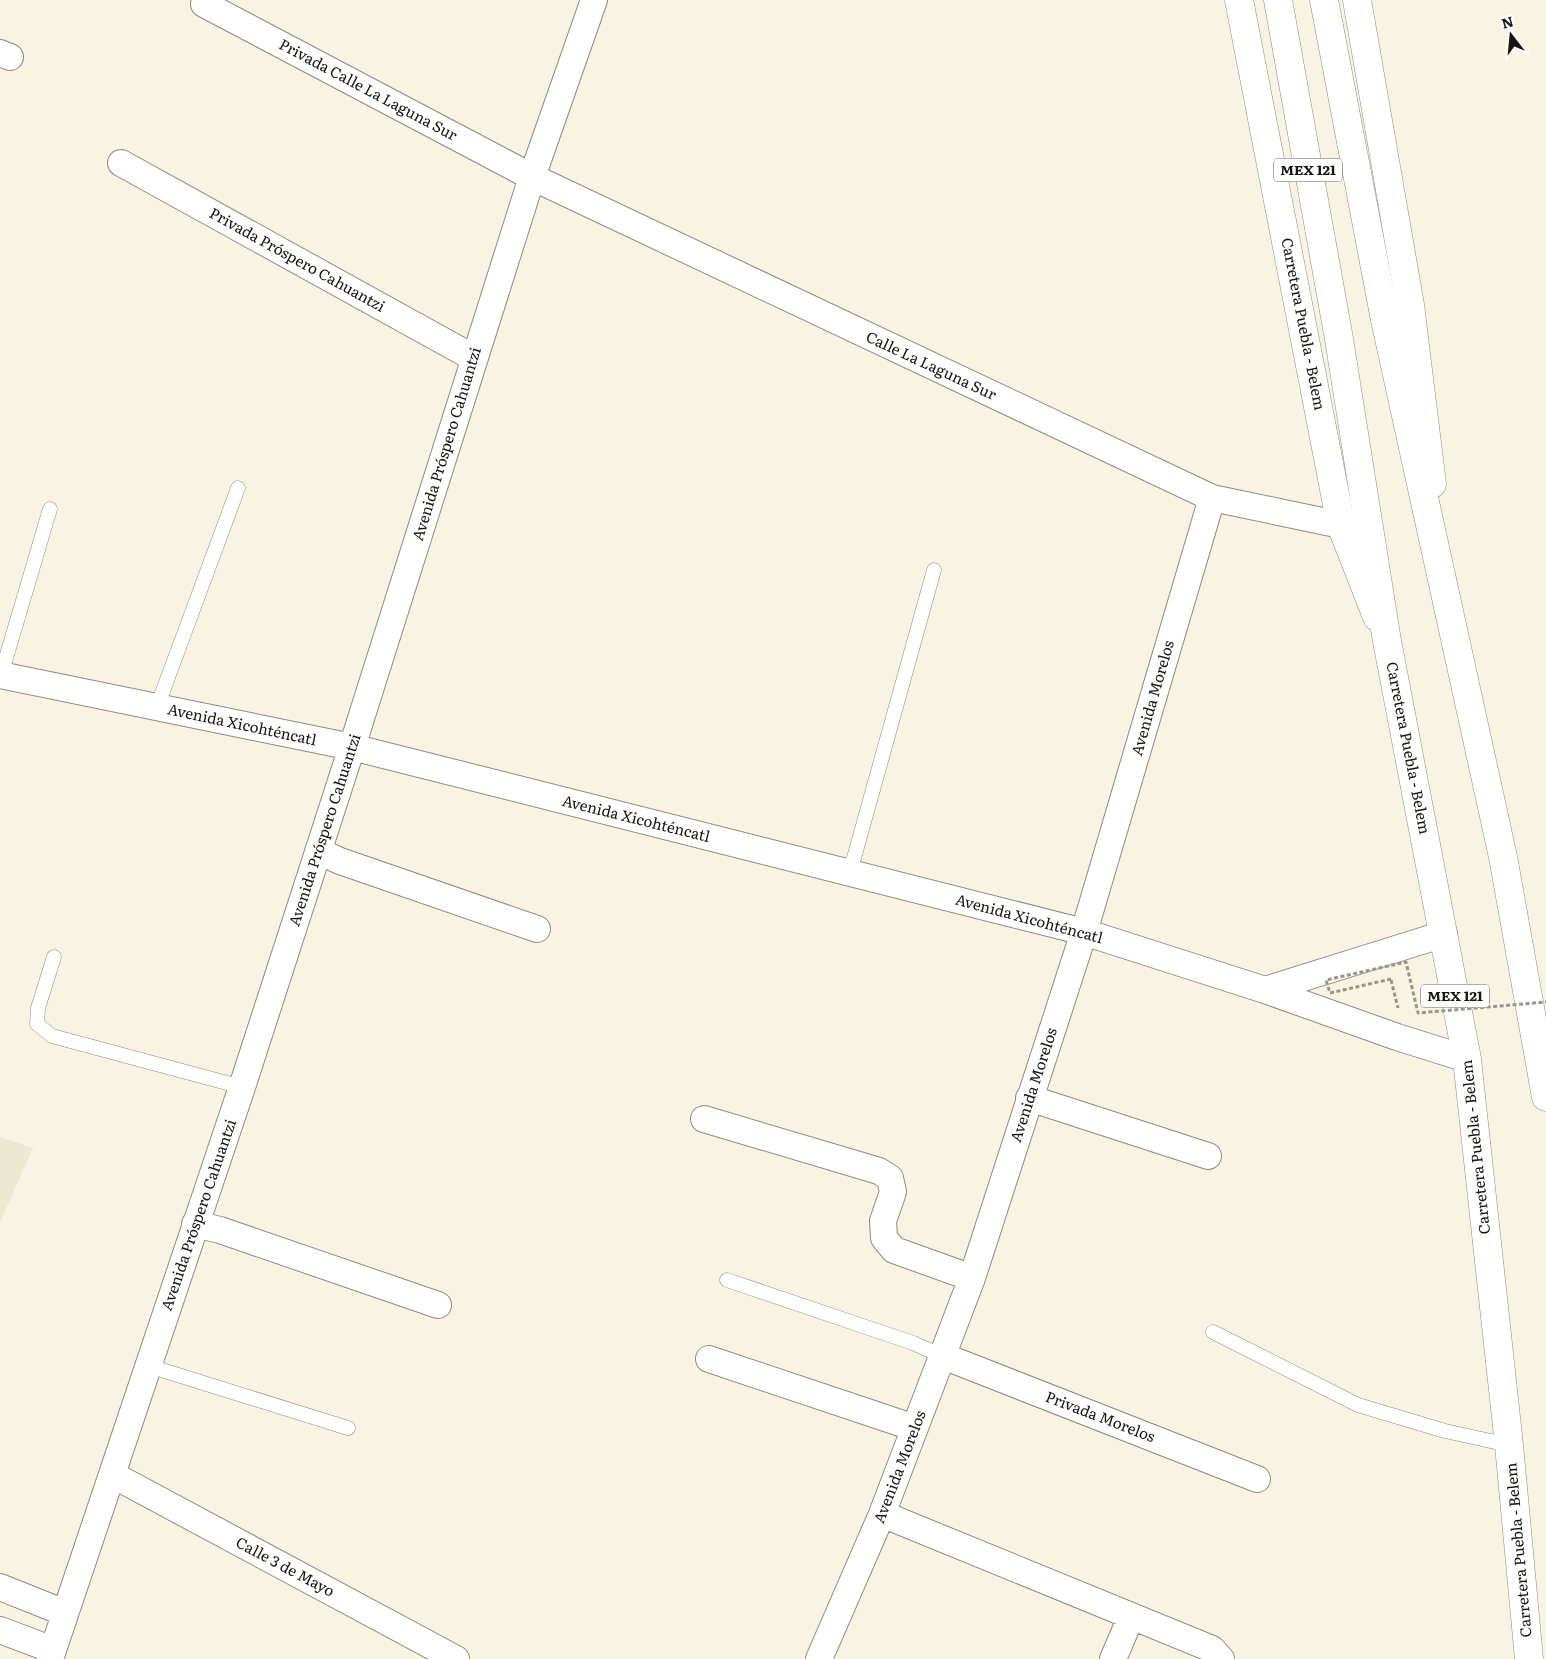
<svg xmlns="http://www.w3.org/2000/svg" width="1546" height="1659" font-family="Literata,serif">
<rect width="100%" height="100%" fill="#f7f4e4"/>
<path fill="#ede8d1" d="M 0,1137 L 33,1148 L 0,1222 Z"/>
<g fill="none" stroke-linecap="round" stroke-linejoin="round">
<g stroke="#8e8b7d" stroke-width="15">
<path id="service" d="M 1,675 L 50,509
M 157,707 L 238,488
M 847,872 L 854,858 L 934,570
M 54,957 L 38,1008 L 37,1024 L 52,1036 L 242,1087
M 727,1280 L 913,1343 L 943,1356
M 1213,1332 L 1358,1405 L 1445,1431 L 1509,1445
M 149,1366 L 348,1428"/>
</g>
<g stroke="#8e8b7d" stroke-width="28">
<path id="minor" d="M 204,4 L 532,177 L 1212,498 L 1341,525
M 0,53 L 10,57
M 121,163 L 474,358
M 0,675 L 352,747 L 1084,932 L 1265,990 L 1397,1037 L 1467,1059
M 318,851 L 340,861 L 537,929
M 1265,990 L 1444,934
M 1029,1098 L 1208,1156
M 704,1119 L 879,1171 L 890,1178 L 893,1192 L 883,1221 L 884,1238 L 894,1250 L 972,1278
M 195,1224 L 220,1230 L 438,1305
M 943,1356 L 1257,1479
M 709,1359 L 915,1428
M 113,1475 L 456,1659
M 882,1514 L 1212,1649 L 1221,1659
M 0,1587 L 65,1613
M 0,1630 L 53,1650
M 50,1659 L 242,1087 L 352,747 L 532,177 L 594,0
M 819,1659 L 882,1514 L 972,1278 L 1084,932 L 1212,498
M 1113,1659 L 1131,1617"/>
</g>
<g stroke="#8e8b7d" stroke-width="29">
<path id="tertiary" d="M 1239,0 L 1341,525 L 1377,617
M 1357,0 L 1410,305 L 1432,484"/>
</g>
<g stroke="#8e8b7d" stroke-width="29">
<path id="primary" d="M 1278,0 L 1339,339 L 1387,641 L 1467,1059 L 1509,1445 L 1529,1659
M 1324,0 L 1385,320 L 1503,857 L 1546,1097"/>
</g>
<path stroke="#98968b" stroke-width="3" stroke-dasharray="4 2.5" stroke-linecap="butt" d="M 1391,980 L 1398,1008"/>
<use href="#service" stroke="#fff" stroke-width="14"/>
<use href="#minor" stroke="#fff" stroke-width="26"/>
<use href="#tertiary" stroke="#fff" stroke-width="28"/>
<use href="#primary" stroke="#fff" stroke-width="28"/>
<path stroke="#98968b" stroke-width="3" stroke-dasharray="4 2.5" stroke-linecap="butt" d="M 1391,979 L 1330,993 L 1326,980 L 1406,962 L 1418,1013 L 1546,1002"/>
</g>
<g text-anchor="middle" stroke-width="4.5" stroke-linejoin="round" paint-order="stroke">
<g fill="#fff" stroke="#5c5b58" stroke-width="1">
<rect x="1274" y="158.5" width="68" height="23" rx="4"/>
<rect x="1421" y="984.5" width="68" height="23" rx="4"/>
</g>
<g font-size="14" font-weight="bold" fill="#161510">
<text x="1308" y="175">MEX 121</text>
<text x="1455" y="1001">MEX 121</text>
</g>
<g font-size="15" fill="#161510" stroke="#fff">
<text transform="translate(368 90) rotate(28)" y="5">Privada Calle La Laguna Sur</text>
<text transform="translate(297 260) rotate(29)" y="5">Privada Próspero Cahuantzi</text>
<text transform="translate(1303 324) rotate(79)" y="5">Carretera Puebla - Belem</text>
<text transform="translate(931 366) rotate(25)" y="5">Calle La Laguna Sur</text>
<text transform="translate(447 444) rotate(-73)" y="5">Avenida Próspero Cahuantzi</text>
<text transform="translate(1153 698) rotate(-74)" y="5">Avenida Morelos</text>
<text transform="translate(242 725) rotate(12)" y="5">Avenida Xicohténcatl</text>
<text transform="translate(1408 748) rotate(79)" y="5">Carretera Puebla - Belem</text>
<text transform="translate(636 819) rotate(14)" y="5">Avenida Xicohténcatl</text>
<text transform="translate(325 830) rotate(-72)" y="5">Avenida Próspero Cahuantzi</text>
<text transform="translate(1029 919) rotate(15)" y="5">Avenida Xicohténcatl</text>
<text transform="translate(1034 1085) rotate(-72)" y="5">Avenida Morelos</text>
<text transform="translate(1476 1147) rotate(-96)" y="5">Carretera Puebla - Belem</text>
<text transform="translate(199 1215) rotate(-71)" y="5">Avenida Próspero Cahuantzi</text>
<text transform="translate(1100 1417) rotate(21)" y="5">Privada Morelos</text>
<text transform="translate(900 1467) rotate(-69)" y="5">Avenida Morelos</text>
<text transform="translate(1519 1550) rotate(-95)" y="5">Carretera Puebla - Belem</text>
<text transform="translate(285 1567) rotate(28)" y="5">Calle 3 de Mayo</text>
</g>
</g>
<g transform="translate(1511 35) rotate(344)" stroke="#ffffff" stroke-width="4" paint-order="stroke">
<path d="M0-4L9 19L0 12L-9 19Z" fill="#161510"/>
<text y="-8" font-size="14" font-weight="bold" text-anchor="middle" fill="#161510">N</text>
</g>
</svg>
